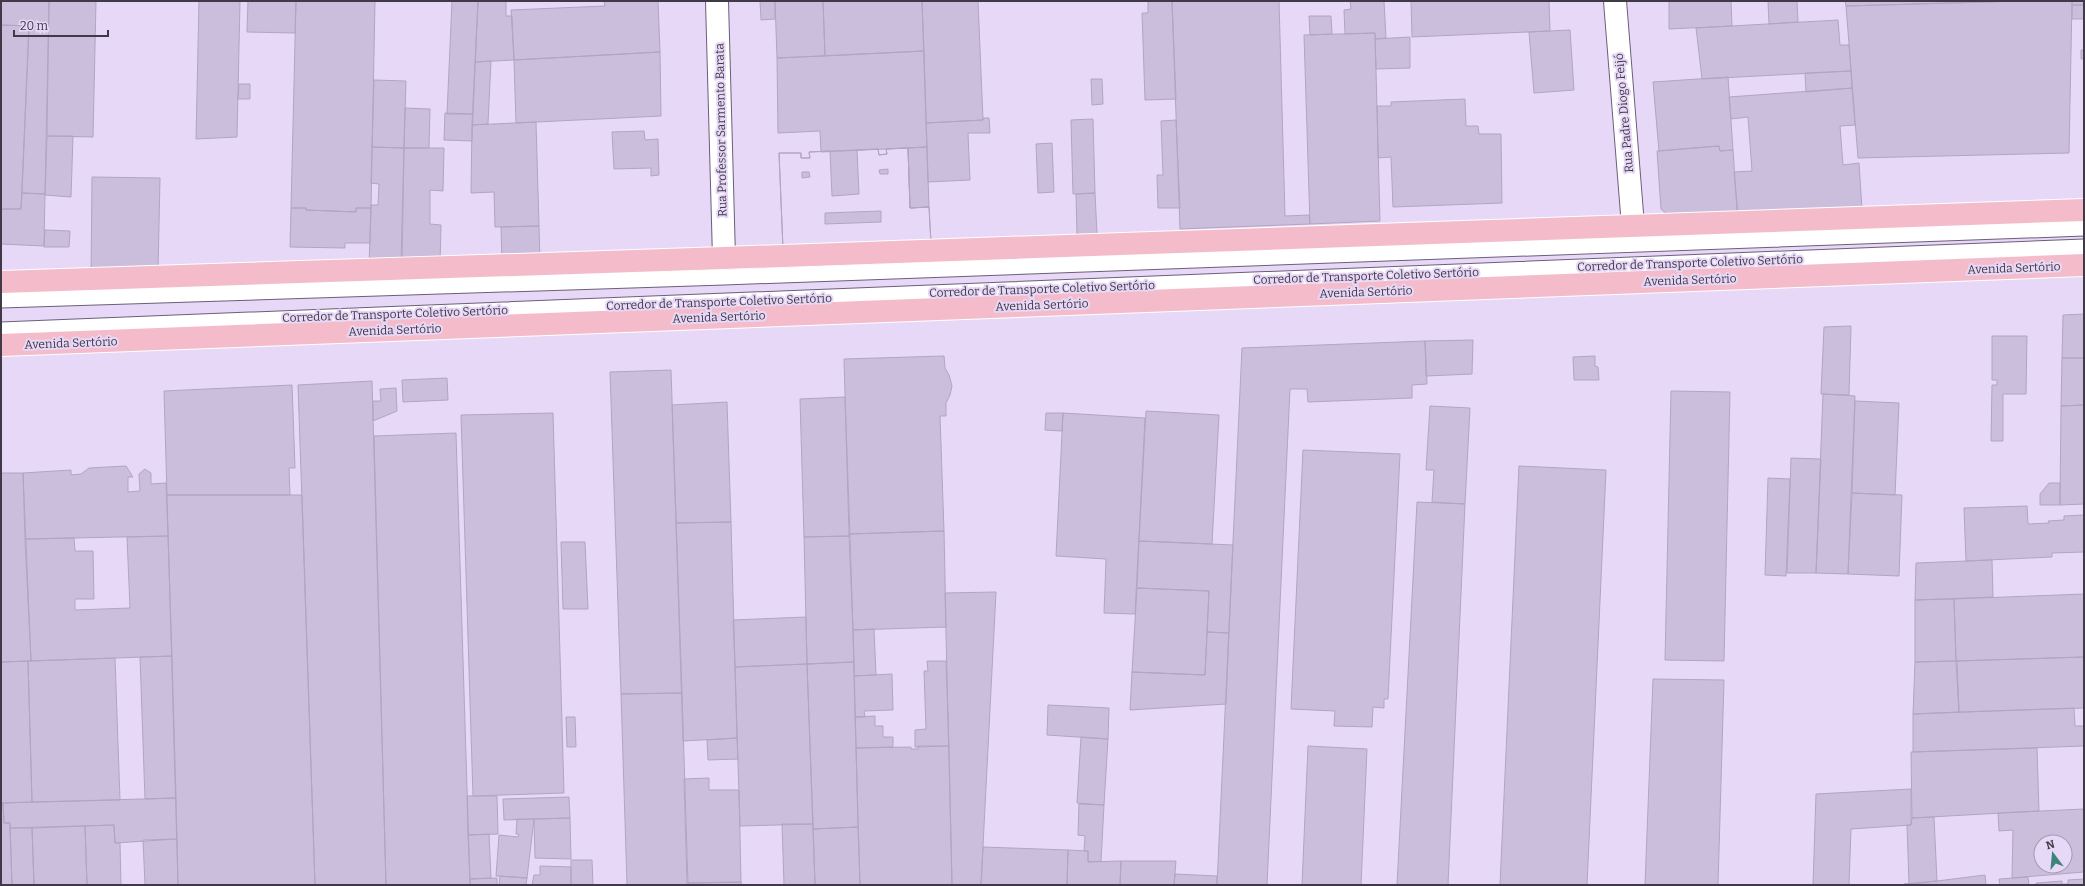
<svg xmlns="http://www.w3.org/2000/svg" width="2085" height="886" font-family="Bitter,serif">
<rect width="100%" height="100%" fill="#e7d8f7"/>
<path fill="#cbbddc" stroke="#b2a4c2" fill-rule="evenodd" d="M 1,1 L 49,1 L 45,194 L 22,193 L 29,26 L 1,25 Z
M 49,1 L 96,1 L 93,137 L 47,136 Z
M 199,1 L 240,1 L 237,137 L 196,139 Z
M 248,1 L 296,1 L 295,33 L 247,32 Z
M 296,1 L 375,1 L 371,208 L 356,208 L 356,212 L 306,210 L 306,208 L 291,208 Z
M 452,1 L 478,1 L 473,114 L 447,114 Z
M 478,1 L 506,1 L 506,16 L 512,16 L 514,60 L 475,62 Z
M 604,1 L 658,1 L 660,52 L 514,60 L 511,10 L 605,6 Z
M 760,1 L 775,1 L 775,19 L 761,20 Z
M 775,1 L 823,1 L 825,56 L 777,58 Z
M 823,1 L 922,1 L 924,51 L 825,56 Z
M 922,1 L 978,1 L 983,120 L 926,123 Z
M 1148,1 L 1172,1 L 1176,99 L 1145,100 L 1142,13 L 1148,13 Z
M 1172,1 L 1279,1 L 1285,216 L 1309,215 L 1310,224 L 1180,229 Z
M 1350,1 L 1384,1 L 1386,38 L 1375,39 L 1375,33 L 1345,34 L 1344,10 L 1351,9 Z
M 1411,1 L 1549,1 L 1550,31 L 1412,37 Z
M 1669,1 L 1731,1 L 1732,26 L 1669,29 Z
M 1768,1 L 1797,1 L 1798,22 L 1769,24 Z
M 1845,1 L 2020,1 L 1846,6 Z
M 2020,1 L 2072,1 L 2069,153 L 1858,158 L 1846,6 Z
M 2072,1 L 2084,1 L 2084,5 L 2072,5 Z
M 2072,5 L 2084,5 L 2084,19 L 2072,19 Z
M 1309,16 L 1331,16 L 1332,34 L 1310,35 Z
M 1838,20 L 1840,45 L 1849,45 L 1851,71 L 1702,79 L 1696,28 Z
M 1,25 L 29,26 L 21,209 L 1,209 Z
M 1570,30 L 1574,90 L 1534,93 L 1529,32 Z
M 1375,33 L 1380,221 L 1310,224 L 1304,35 Z
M 1410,37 L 1410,68 L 1376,69 L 1375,39 Z
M 2081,50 L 2084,50 L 2084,59 L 2081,59 Z
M 924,51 L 927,147 L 821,152 L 820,131 L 778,133 L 777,58 Z
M 660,52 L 661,116 L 516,123 L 514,60 Z
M 491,61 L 488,124 L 472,125 L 475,62 Z
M 1851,71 L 1852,88 L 1806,92 L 1805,73 Z
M 1728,77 L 1733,150 L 1720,151 L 1719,146 L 1659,151 L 1653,82 Z
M 1091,79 L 1102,79 L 1103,104 L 1092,105 Z
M 374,80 L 406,81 L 404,148 L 372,147 Z
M 239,84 L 250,84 L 250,99 L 238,99 Z
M 1852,88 L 1855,125 L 1840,126 L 1843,165 L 1859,163 L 1862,209 L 1738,214 L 1734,172 L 1752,171 L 1748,117 L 1731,119 L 1729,97 Z
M 1465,99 L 1466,126 L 1478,126 L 1479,134 L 1501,134 L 1502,203 L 1393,207 L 1391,157 L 1378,158 L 1377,106 L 1391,106 L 1391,102 Z
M 405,108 L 430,109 L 429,148 L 404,148 Z
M 445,113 L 473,114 L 472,141 L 444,140 Z
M 983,118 L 989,118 L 990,133 L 968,133 L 970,180 L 928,182 L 926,123 L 983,120 Z
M 1093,119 L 1095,193 L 1073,194 L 1071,120 Z
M 1176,120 L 1180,208 L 1158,208 L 1157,175 L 1163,175 L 1161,121 Z
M 536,122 L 539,226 L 495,227 L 494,192 L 471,193 L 472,125 Z
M 644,131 L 645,140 L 658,139 L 659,175 L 651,176 L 651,168 L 614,169 L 612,132 Z
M 47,136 L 73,136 L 71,197 L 45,195 Z
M 1052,143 L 1054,192 L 1038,193 L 1036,144 Z
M 1719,146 L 1720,151 L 1733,150 L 1737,211 L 1671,218 L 1661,209 L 1657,151 Z
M 372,147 L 404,148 L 401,263 L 369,266 L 371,205 L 378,205 L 379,184 L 371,183 Z
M 927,147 L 929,207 L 910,208 L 908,148 Z
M 404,148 L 444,148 L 443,191 L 430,190 L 430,224 L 441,225 L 440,264 L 402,265 Z
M 908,148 L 910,208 L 929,207 L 931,243 L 783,249 L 779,153 L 801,153 L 801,158 L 810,158 L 809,152 L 830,151 L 832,196 L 859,194 L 857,150 L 878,149 L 879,155 L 887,154 L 886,149 ZM 888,169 L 888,174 L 880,174 L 879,170 ZM 802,172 L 809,172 L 810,177 L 802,178 ZM 881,211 L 881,222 L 825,224 L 825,213 Z
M 908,148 L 910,208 L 929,207 L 931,243 L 783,249 L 779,153 L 801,153 L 801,158 L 810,158 L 809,152 L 878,149 L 879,155 L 887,154 L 886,149 Z
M 92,177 L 160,178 L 158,273 L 91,276 Z
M 22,193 L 45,194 L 44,246 L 1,244 L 1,209 L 21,209 Z
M 1095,193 L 1097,234 L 1077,235 L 1076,194 Z
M 291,208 L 306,208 L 306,210 L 356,212 L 356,208 L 371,208 L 370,243 L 345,243 L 345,248 L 290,247 Z
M 539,226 L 540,260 L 502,262 L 501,227 Z
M 45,230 L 70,231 L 69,247 L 44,247 Z
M 2084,314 L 2084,358 L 2062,358 L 2063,315 Z
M 1851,326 L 1849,395 L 1821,394 L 1824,327 Z
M 1992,336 L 2027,336 L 2026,394 L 2003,394 L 2003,441 L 1991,441 L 1992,385 L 1997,385 L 1997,380 L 1992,380 Z
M 1473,340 L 1472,374 L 1426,376 L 1425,341 Z
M 1425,341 L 1427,384 L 1412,385 L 1412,398 L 1308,402 L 1307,389 L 1290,389 L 1267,885 L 1217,885 L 1242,348 Z
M 944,356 L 945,368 L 949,375 L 952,386 L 950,395 L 946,403 L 946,416 L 940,416 L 944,531 L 849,534 L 844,359 Z
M 1595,356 L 1595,366 L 1598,367 L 1599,380 L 1574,380 L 1573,357 Z
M 2062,358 L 2084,358 L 2084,405 L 2061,406 Z
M 671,370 L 682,693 L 621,694 L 610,372 Z
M 447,378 L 448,400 L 403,402 L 402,380 Z
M 372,381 L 386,885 L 315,885 L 298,385 Z
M 292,385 L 295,468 L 289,468 L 290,495 L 167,495 L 164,391 Z
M 396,388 L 397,411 L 373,421 L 373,401 L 381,401 L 380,389 Z
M 1671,391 L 1730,392 L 1724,661 L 1665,660 Z
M 1823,394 L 1855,396 L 1848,574 L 1816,573 Z
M 845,397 L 850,536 L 804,537 L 800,399 Z
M 1855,401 L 1899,403 L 1895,495 L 1852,493 Z
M 727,402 L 731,522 L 676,523 L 672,405 Z
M 2084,405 L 2084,504 L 2060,505 L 2061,406 Z
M 1430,406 L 1470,408 L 1465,504 L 1432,502 L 1434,470 L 1426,470 Z
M 1146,411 L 1219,415 L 1212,544 L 1139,541 Z
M 553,413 L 564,793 L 473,796 L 461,415 Z
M 1046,413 L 1063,413 L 1062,431 L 1045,430 Z
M 1063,413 L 1145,418 L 1135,614 L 1104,613 L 1106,559 L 1056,556 Z
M 456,433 L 470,885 L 386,885 L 374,436 Z
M 1303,450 L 1400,454 L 1388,699 L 1384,699 L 1384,708 L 1373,707 L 1372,727 L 1334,726 L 1335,711 L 1291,709 Z
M 1791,458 L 1821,459 L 1816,573 L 1787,573 Z
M 126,466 L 133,477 L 128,477 L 128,492 L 140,491 L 139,474 L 145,469 L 151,473 L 151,484 L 166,483 L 168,536 L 25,539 L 23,473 L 71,470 L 71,475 L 81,474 L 89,468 Z
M 1519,466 L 1606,470 L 1587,885 L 1500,885 Z
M 1,473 L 23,473 L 31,661 L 1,662 Z
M 1768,478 L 1790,479 L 1786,576 L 1765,575 Z
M 2049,483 L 2060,483 L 2060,505 L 2040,505 L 2040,494 Z
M 1852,493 L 1902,495 L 1899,576 L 1848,574 Z
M 167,495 L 302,495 L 315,885 L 178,885 Z
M 1417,502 L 1465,504 L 1448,885 L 1397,885 Z
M 2027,506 L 2028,524 L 2049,523 L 2048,521 L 2064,520 L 2064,516 L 2084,515 L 2084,552 L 2052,553 L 2052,557 L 1966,561 L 1964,508 Z
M 731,522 L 737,738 L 683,741 L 676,523 Z
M 944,531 L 946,627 L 853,630 L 849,534 Z
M 168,536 L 172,656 L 31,661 L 25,539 L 74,538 L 75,551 L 93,551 L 94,599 L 75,599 L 75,610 L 130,608 L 127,537 Z
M 850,536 L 854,662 L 807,664 L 804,537 Z
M 1139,541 L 1233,545 L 1229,633 L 1207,632 L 1209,591 L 1137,588 Z
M 561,542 L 585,542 L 588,609 L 563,609 Z
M 1992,560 L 1993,597 L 1915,600 L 1916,563 Z
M 1137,588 L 1209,591 L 1205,675 L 1132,672 Z
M 996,592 L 981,885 L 952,885 L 945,593 Z
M 2084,594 L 2084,657 L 1956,661 L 1954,599 Z
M 1954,599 L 1956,661 L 1915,662 L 1915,600 Z
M 806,617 L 807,664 L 735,667 L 733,620 Z
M 874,629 L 876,675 L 854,676 L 853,630 Z
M 1207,632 L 1229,633 L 1226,704 L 1130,710 L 1132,672 L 1205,675 Z
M 172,656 L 176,798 L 145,799 L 140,657 Z
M 2084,657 L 2084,708 L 1959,712 L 1957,661 Z
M 115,658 L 120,800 L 32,802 L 28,661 Z
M 28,661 L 32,802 L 1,803 L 1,662 Z
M 927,661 L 946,661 L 949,746 L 915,747 L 915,730 L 926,729 L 924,671 L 928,671 Z
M 1956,661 L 1959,712 L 1913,714 L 1915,662 Z
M 854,662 L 858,827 L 813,829 L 807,664 Z
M 807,664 L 813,824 L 740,826 L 735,667 Z
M 892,674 L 893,710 L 864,711 L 865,717 L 855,717 L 854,676 Z
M 1653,679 L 1724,680 L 1718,885 L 1645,885 Z
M 682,693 L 688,885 L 627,885 L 621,694 Z
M 1048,705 L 1109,708 L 1108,739 L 1047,735 Z
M 2074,708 L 2075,726 L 2084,726 L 2084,746 L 1913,752 L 1913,714 Z
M 875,716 L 875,726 L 883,726 L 883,737 L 893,737 L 893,747 L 856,748 L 855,717 Z
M 566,717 L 575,717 L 576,747 L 567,747 Z
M 1081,737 L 1108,739 L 1104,805 L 1077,803 Z
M 737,738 L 738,759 L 708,760 L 707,740 Z
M 918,746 L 949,746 L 952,885 L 860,885 L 856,748 L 911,747 L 911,749 L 918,749 Z
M 1308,746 L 1367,749 L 1361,885 L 1302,885 Z
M 2037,748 L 2039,811 L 1912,818 L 1911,752 Z
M 709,778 L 709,790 L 739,790 L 741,882 L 687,883 L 684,779 Z
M 1911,789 L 1911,825 L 1851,829 L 1849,885 L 1813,885 L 1816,794 Z
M 467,796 L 497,796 L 498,834 L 468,835 Z
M 569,797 L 570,818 L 504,820 L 503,799 Z
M 176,798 L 177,839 L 115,843 L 114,825 L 10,828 L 10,823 L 4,823 L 3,803 Z
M 1,803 L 3,803 L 4,823 L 10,823 L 12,885 L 1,885 Z
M 1079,804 L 1104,805 L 1101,861 L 1088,862 L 1088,851 L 1084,851 L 1085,836 L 1078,835 Z
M 2084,809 L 2084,872 L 2012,878 L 2013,830 L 1999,831 L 1998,813 ZM 2041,842 L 2065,842 L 2065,866 L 2041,866 Z
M 1934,817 L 1937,881 L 1909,884 L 1907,825 L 1911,825 L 1912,818 Z
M 570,818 L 571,859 L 535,858 L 534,819 Z
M 517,819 L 534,819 L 527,878 L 496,876 L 499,835 L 518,837 L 519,834 L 516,834 Z
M 782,824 L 813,824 L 815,885 L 784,885 Z
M 114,825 L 115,843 L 120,843 L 121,885 L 87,885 L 85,826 Z
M 85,826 L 87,885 L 34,885 L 32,828 Z
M 858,827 L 860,885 L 815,885 L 813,829 Z
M 10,828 L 32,828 L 34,885 L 12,885 Z
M 489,834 L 491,878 L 470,879 L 468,835 Z
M 177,839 L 178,885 L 145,885 L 143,840 Z
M 983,847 L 1068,850 L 1067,885 L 981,885 Z
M 1068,850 L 1088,851 L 1088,862 L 1121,861 L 1120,885 L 1067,885 Z
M 571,860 L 592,860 L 593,885 L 571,885 Z
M 1121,861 L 1176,861 L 1174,885 L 1120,885 Z
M 540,866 L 571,867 L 571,885 L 532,885 L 534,875 L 540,875 Z
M 1175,874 L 1217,876 L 1217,885 L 1174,885 Z
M 1985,875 L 1986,885 L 1904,884 L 1937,881 Z
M 500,876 L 527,878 L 526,885 L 499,885 Z
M 2028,877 L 2029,885 L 2000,885 L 1999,879 Z
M 497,878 L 497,885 L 470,885 L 470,879 Z
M 2084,879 L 2084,885 L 2036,885 L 2036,883 L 2062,881 L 2062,884 L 2068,884 L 2068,880 Z
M 741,882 L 742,885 L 688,885 L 687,883 Z"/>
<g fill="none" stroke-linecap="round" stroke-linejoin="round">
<g stroke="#6c5f7a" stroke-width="17">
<path id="service" d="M 1,300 L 724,277 L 2084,228
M 1,330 L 2084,247"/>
</g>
<g stroke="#6c5f7a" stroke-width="24">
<path id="minor" d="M 717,1 L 724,258
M 1615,1 L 1633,226"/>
</g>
<g stroke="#fff" stroke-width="24">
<path id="primary" d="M 1,282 L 724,258 L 2084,210
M 1,345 L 2084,265"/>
</g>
<use href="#service" stroke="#fff" stroke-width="15"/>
<use href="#minor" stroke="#fff" stroke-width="22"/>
<use href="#primary" stroke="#f4bccb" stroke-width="22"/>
</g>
<g text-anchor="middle" stroke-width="4" stroke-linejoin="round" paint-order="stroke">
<g font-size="12" fill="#403a47" stroke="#e7d8f7">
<text transform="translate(1624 113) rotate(-95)" y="4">Rua Padre Diogo Feijó</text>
<text transform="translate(721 130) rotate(-91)" y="4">Rua Professor Sarmento Barata</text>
<text transform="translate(1690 263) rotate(-2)" y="4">Corredor de Transporte Coletivo Sertório</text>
<text transform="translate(2014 268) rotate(-2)" y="4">Avenida Sertório</text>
<text transform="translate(1366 276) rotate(-2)" y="4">Corredor de Transporte Coletivo Sertório</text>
<text transform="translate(1690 280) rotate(-2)" y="4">Avenida Sertório</text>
<text transform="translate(1042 289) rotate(-2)" y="4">Corredor de Transporte Coletivo Sertório</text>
<text transform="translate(1366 292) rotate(-2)" y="4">Avenida Sertório</text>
<text transform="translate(719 302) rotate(-2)" y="4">Corredor de Transporte Coletivo Sertório</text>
<text transform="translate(1042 305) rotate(-2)" y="4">Avenida Sertório</text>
<text transform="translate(395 314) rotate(-2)" y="4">Corredor de Transporte Coletivo Sertório</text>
<text transform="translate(719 317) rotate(-2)" y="4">Avenida Sertório</text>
<text transform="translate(395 330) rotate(-2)" y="4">Avenida Sertório</text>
<text transform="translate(71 343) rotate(-2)" y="4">Avenida Sertório</text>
</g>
</g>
<rect width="2085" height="886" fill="none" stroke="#403a47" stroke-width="4"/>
<g transform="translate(2053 854) rotate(344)"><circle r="19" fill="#e7d8f7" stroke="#a499b1"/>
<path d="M0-3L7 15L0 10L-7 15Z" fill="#3d837c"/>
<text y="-6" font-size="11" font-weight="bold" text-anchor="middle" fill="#403a47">N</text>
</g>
<path d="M14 30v6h94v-6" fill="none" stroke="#403a47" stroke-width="2"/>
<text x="20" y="30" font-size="12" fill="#403a47" stroke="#e7d8f7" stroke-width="3" paint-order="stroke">20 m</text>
</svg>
